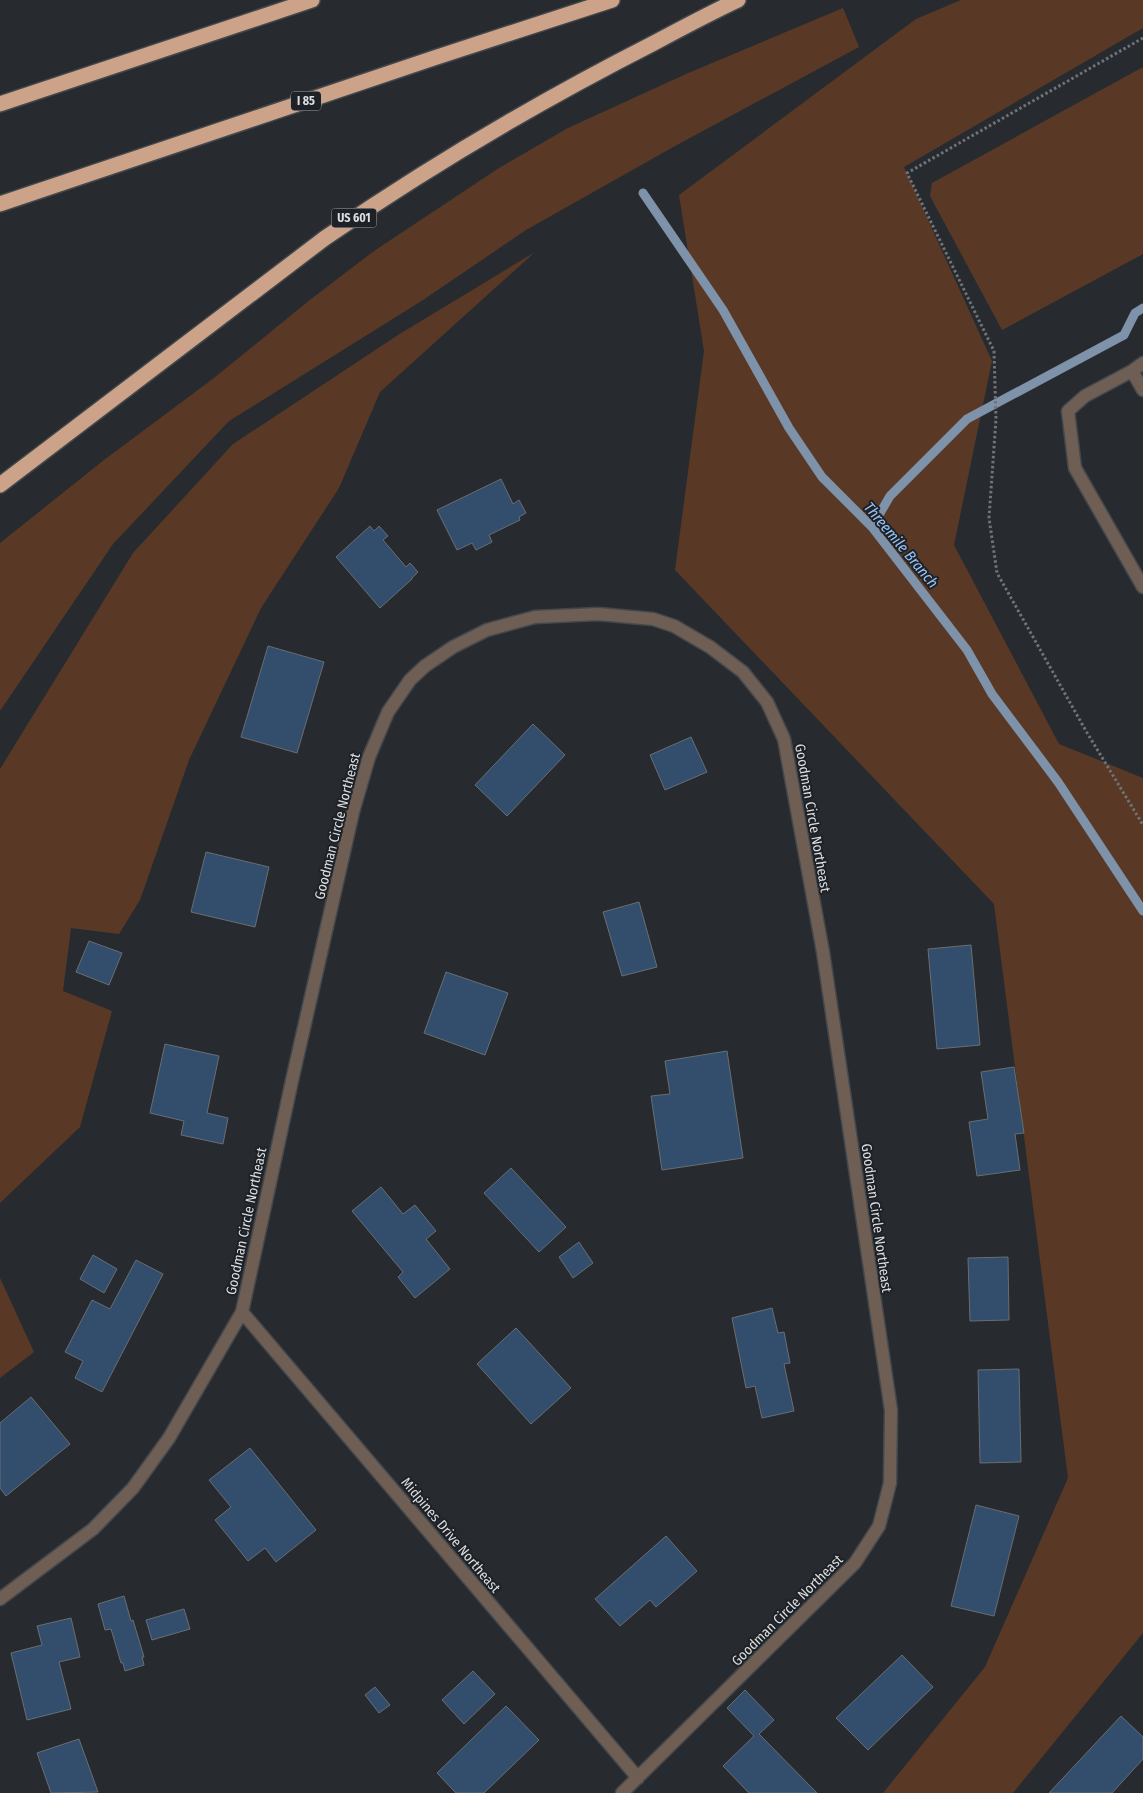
<svg xmlns="http://www.w3.org/2000/svg" width="1143" height="1793" font-family="'Fira Sans Condensed',sans-serif">
<rect width="100%" height="100%" fill="#272b30"/>
<path fill="#593925" d="M 961,0 L 1143,0 L 1143,28 L 904,167 L 992,361 L 954,545 L 1059,744 L 1143,778 L 1143,1633 L 1013,1793 L 883,1793 L 985,1667 L 1068,1478 L 994,904 L 675,570 L 704,351 L 679,195 L 916,19 Z
M 843,8 L 859,47 L 675,146 L 526,230 L 423,300 L 229,421 L 113,544 L 0,711 L 0,543 L 104,460 L 214,378 L 311,299 L 374,251 L 499,168 L 568,128 L 686,74 Z
M 1143,67 L 1143,254 L 1002,330 L 930,196 L 932,183 Z
M 535,252 L 380,392 L 339,488 L 261,608 L 189,760 L 140,900 L 119,934 L 71,928 L 63,991 L 112,1011 L 80,1127 L 0,1203 L 0,769 L 133,553 L 233,444 L 398,335 Z
M 0,1278 L 34,1352 L 0,1378 Z"/>
<g fill="none" stroke-linecap="round" stroke-linejoin="round">
<path stroke="#7e92a9" stroke-width="9" d="M 643,193 L 723,310 L 789,428 L 822,477 L 872,527 L 967,650 L 992,694 L 1058,782 L 1143,911
M 872,527 L 890,496 L 967,419 L 1124,335 L 1135,313 L 1143,308"/>
</g>
<path fill="#334d6c" stroke="#696e73" d="M 501,479 L 513,504 L 519,500 L 526,513 L 519,517 L 520,520 L 489,535 L 492,542 L 476,550 L 472,543 L 457,550 L 437,510 Z
M 370,526 L 374,531 L 379,526 L 388,536 L 383,540 L 406,567 L 410,563 L 418,572 L 412,578 L 412,579 L 380,608 L 336,557 Z
M 268,646 L 324,662 L 297,753 L 241,737 Z
M 533,724 L 565,755 L 507,816 L 475,785 Z
M 691,737 L 707,772 L 665,790 L 650,755 Z
M 206,852 L 269,867 L 255,927 L 191,912 Z
M 639,902 L 657,967 L 622,976 L 603,912 Z
M 89,941 L 122,953 L 109,985 L 76,972 Z
M 971,945 L 980,1045 L 937,1049 L 928,949 Z
M 446,972 L 508,993 L 485,1055 L 424,1033 Z
M 165,1044 L 219,1056 L 207,1113 L 228,1118 L 223,1144 L 181,1135 L 184,1121 L 150,1113 Z
M 727,1051 L 743,1158 L 662,1170 L 651,1096 L 670,1094 L 665,1061 Z
M 1014,1067 L 1024,1133 L 1015,1134 L 1020,1170 L 977,1176 L 969,1122 L 988,1119 L 981,1072 Z
M 511,1168 L 566,1227 L 539,1252 L 484,1193 Z
M 381,1187 L 403,1214 L 415,1205 L 436,1231 L 426,1239 L 450,1269 L 415,1298 L 398,1277 L 403,1272 L 352,1211 Z
M 579,1242 L 593,1263 L 573,1278 L 559,1257 Z
M 93,1255 L 117,1269 L 104,1293 L 80,1279 Z
M 1008,1257 L 1009,1320 L 970,1321 L 968,1258 Z
M 136,1260 L 163,1274 L 102,1392 L 75,1378 L 83,1361 L 65,1352 L 92,1300 L 110,1309 Z
M 772,1308 L 778,1333 L 784,1332 L 790,1363 L 784,1364 L 794,1411 L 762,1418 L 755,1386 L 746,1388 L 732,1318 Z
M 516,1328 L 571,1388 L 531,1424 L 477,1364 Z
M 1019,1369 L 1021,1462 L 980,1463 L 978,1370 Z
M 31,1397 L 70,1444 L 6,1496 L 0,1488 L 0,1423 Z
M 250,1448 L 316,1530 L 276,1562 L 265,1548 L 248,1561 L 215,1520 L 231,1507 L 209,1480 Z
M 976,1505 L 1019,1516 L 994,1616 L 951,1606 Z
M 666,1536 L 697,1571 L 656,1607 L 650,1600 L 620,1626 L 595,1599 Z
M 124,1596 L 131,1621 L 133,1620 L 144,1657 L 142,1657 L 144,1665 L 125,1671 L 123,1663 L 121,1663 L 111,1629 L 105,1630 L 98,1604 Z
M 184,1609 L 190,1629 L 152,1640 L 146,1620 Z
M 71,1618 L 80,1657 L 59,1662 L 71,1709 L 27,1720 L 11,1653 L 42,1645 L 37,1626 Z
M 902,1655 L 933,1687 L 868,1750 L 836,1718 Z
M 473,1671 L 495,1694 L 464,1724 L 442,1700 Z
M 375,1687 L 390,1705 L 379,1713 L 365,1695 Z
M 745,1690 L 774,1720 L 759,1734 L 817,1793 L 749,1793 L 723,1766 L 754,1736 L 727,1708 Z
M 506,1706 L 539,1740 L 484,1793 L 456,1793 L 437,1773 Z
M 1121,1716 L 1143,1737 L 1143,1759 L 1112,1793 L 1049,1793 Z
M 79,1739 L 98,1792 L 51,1793 L 37,1753 Z"/>
<g fill="none" stroke-linecap="round" stroke-linejoin="round">
<g stroke="#44484c" stroke-width="15">
<path id="minor" d="M 1132,371 L 1143,363
M 1143,390 L 1132,371 L 1085,396 L 1068,411 L 1075,468 L 1143,587
M 242,1312 L 638,1778
M 0,1599 L 93,1529 L 133,1488 L 169,1438 L 242,1312 L 293,1076 L 353,812 L 369,757 L 388,712 L 410,680 L 425,666 L 453,647 L 487,630 L 535,617 L 598,614 L 653,619 L 674,626 L 710,647 L 743,672 L 767,702 L 784,739 L 823,952 L 891,1410 L 890,1483 L 879,1526 L 855,1563 L 622,1793"/>
</g>
<g stroke="#44484c" stroke-width="18">
<path id="highway" d="M 0,104 L 312,0
M 0,204 L 434,58 L 612,0
M 0,485 L 325,238 C 430,166 540,101 654,43 C 682,28 710,13 738,0"/>
</g>
<path stroke="#707377" stroke-width="3" stroke-dasharray="2.5 2.5" stroke-linecap="butt" d="M 1143,38 L 907,173 L 994,351 L 996,419 L 989,518 L 997,573 L 1086,731 L 1143,825"/>
<use href="#minor" stroke="#6f5e53" stroke-width="12"/>
<use href="#highway" stroke="#cca389" stroke-width="15"/>
</g>
<g text-anchor="middle" stroke-width="4" stroke-linejoin="round" paint-order="stroke">
<g fill="#1e2226" stroke="#a4a6aa" stroke-width="1">
<rect x="291" y="91.5" width="30" height="19" rx="4"/>
<rect x="331.5" y="208.5" width="45" height="19" rx="4"/>
</g>
<g font-size="12" font-weight="bold" fill="#dddfe2">
<text x="306" y="105">I 85</text>
<text x="354" y="222">US 601</text>
</g>
<g font-size="14" fill="#dddfe2" stroke="#1e2226">
<text transform="translate(813 818) rotate(80)" y="5">Goodman Circle Northeast</text>
<text transform="translate(337 826) rotate(-76)" y="5">Goodman Circle Northeast</text>
<text transform="translate(877 1218) rotate(82)" y="5">Goodman Circle Northeast</text>
<text transform="translate(246 1221) rotate(-78)" y="5">Goodman Circle Northeast</text>
<text transform="translate(451 1535) rotate(50)" y="5">Midpines Drive Northeast</text>
<text transform="translate(787 1610) rotate(-45)" y="5">Goodman Circle Northeast</text>
</g>
<g font-size="15" font-style="italic" fill="#94c2f8" stroke="#1e2226">
<text transform="translate(901 545) rotate(50)" y="5">Threemile Branch</text>
</g>
</g>
</svg>
